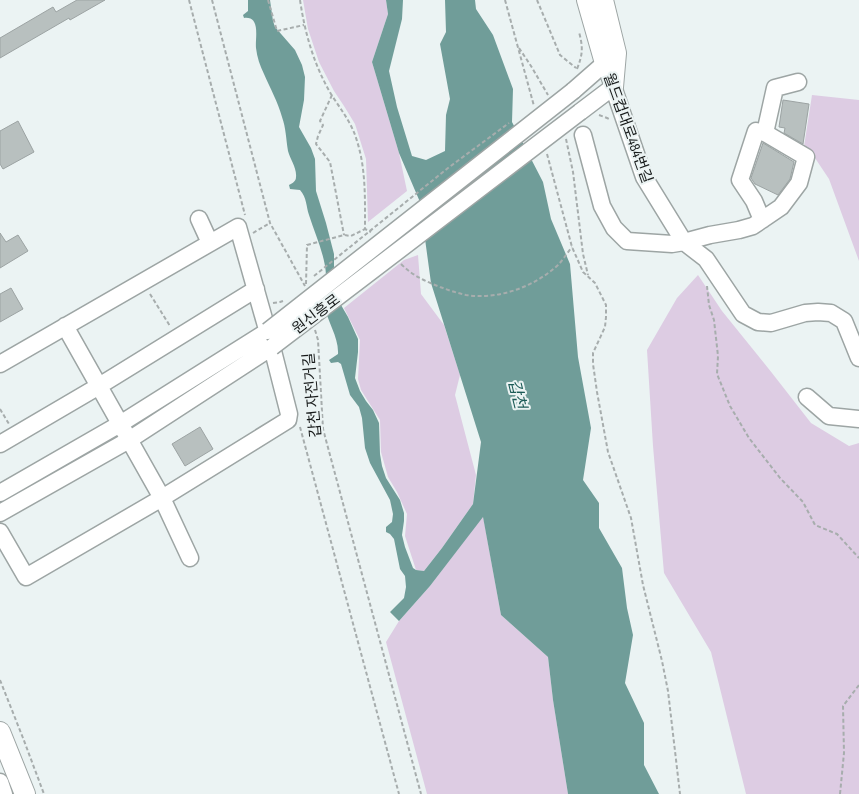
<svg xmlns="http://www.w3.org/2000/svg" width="859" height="794" font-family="'Sofia Sans Condensed','Noto Sans KR',sans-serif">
<rect width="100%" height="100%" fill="#ebf3f3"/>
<path fill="#ddcce3" d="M 303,0 L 386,0 L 388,14 L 372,62 L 399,153 L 407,191 L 368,222 L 366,159 L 355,124 L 344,106 L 334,91 L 319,62 L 308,29 Z
M 812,95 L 859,100 L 859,261 L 829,179 L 815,158 L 803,153 Z
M 418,255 L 421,294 L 444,325 L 460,375 L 455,395 L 476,475 L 473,504 L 442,548 L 424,571 L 416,570 L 405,536 L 407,514 L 397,492 L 388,477 L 381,452 L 380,420 L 361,390 L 358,379 L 360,340 L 344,308 L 404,260 Z
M 698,275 L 722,311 L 772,373 L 811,423 L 849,446 L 859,443 L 859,794 L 746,794 L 711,652 L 664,573 L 653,446 L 647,350 L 677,298 Z
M 483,516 L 501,615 L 548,657 L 553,700 L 568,794 L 427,794 L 386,642 L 399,621 L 430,586 Z"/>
<path fill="#709d99" d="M 248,0 L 270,0 L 273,21 L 275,27 L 295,50 L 302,65 L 305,77 L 304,100 L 299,127 L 311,148 L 315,159 L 316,191 L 326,223 L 334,254 L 334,278 L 337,295 L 341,305 L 348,317 L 358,339 L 358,352 L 355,378 L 360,391 L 366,401 L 373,410 L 379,423 L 380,454 L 382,466 L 386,478 L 400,500 L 404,513 L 404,521 L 402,535 L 405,547 L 413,568 L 416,570 L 424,571 L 442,548 L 473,504 L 481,442 L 431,283 L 420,202 L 399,153 L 372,62 L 388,14 L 386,0 L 403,0 L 402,19 L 389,71 L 397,107 L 412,156 L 426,160 L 445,151 L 446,115 L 450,99 L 440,44 L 446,32 L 445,0 L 475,0 L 476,9 L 493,35 L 513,89 L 512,122 L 543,182 L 551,219 L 570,264 L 578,357 L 591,428 L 583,480 L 599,503 L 599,528 L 622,568 L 627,608 L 633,635 L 625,683 L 644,723 L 644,765 L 659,794 L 568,794 L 553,700 L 548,657 L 501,615 L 483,517 L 430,586 L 399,621 L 390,612 L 404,598 L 406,587 L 405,576 L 400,569 L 394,539 L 390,534 L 386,532 L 386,527 L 392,522 L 393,514 L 390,500 L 370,463 L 365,448 L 362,418 L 359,407 L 350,395 L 341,364 L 338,362 L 331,363 L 329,360 L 338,354 C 339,337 327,322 325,306 C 324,296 327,285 326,275 C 325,255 315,234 309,215 C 306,206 307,198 300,190 L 290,189 L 289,185 C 293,183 296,181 296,177 C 297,168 290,159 288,151 C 286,139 286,128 282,117 C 278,102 270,88 264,74 C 260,66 257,57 256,48 C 255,38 261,16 244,18 L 243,15 L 248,11 Z"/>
<path fill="#b8c0bf" stroke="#9ca3a3" d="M 77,0 L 105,0 L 70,20 L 69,18 L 0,58 L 0,38 L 53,7 L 56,12 Z
M 783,100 L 809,104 L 803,144 L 784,133 L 785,128 L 779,127 Z
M 18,121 L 34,152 L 3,169 L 0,164 L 0,131 Z
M 763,143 L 794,162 L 790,179 L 778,195 L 755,184 L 751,178 Z
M 0,233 L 6,242 L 18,235 L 28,251 L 0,268 Z
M 11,288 L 23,309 L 0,322 L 0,294 Z
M 200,427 L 213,449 L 185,466 L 172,444 Z"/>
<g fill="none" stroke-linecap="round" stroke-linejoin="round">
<g stroke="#9da5a4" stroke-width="19">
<path id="minor" d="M 573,91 L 605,63 L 644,177 L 684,242 L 710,235 L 739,230 L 753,226 L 781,207 L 799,183 L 806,157 L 765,133 L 775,88 L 798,82
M 580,112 L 613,87
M 583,135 L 602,206 L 614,228 L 627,241 L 672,244 L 684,242 L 706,259 L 743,314 L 758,322 L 771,323 L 805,313 L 818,312 L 831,313 L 844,321 L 859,358
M 199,219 L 210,243
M 762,220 L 754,201 L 740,180 L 756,131 L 765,133
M 65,326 L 162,498 L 190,558
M 0,364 L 238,227 L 272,347 L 289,414 L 288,420 L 162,498 L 26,577 L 0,532
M 807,397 L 829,416 L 859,419
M 0,444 L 99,386 L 256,289
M 0,493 L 120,424 L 268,331
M 0,513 L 129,440 L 272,347
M 0,782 L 4,794"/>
</g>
<g stroke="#9da5a4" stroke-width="22">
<path id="major" d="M 587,0 L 605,63
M 603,0 L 616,53 L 613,87
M 0,732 L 25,794"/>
</g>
<path stroke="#a7adad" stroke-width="2" stroke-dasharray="4 2.5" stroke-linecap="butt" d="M 189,0 L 245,215
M 212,0 L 270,223 L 305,286
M 268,0 L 277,31 L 304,25
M 300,0 C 305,34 314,65 331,94 C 341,110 352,123 357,141 C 366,169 365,200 365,229 L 371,232
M 505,0 L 534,106
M 537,0 L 560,55 L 576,68
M 519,48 L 531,66 L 548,95
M 577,69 C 583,54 583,47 579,32
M 332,95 L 320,121 L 323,125 L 318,136 L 316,144 L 330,162 L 344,235
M 599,115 L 607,118 L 611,120
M 566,139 L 573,172 L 583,254 L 588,275
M 547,154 L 572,247 L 583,272 L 595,283 L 606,305 L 606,317 L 605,327 L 593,353 L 593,364 L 597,392 L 608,452 L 631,518 L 643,585 L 662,661 L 668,691 L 680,794
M 253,233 L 270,223
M 401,264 C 413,276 425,281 440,287 C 448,290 457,293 466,295 C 498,300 534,287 558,265 C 563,260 567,253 572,247
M 306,284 L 307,245 L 344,235 L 351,236 L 365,229
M 707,286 L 709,305 L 714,320 L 718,356 L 717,374 L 730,406 L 749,438 L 780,478 L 803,502 L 815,525 L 837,534 L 859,558
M 150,294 L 170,326
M 273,303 L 280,302 L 283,301
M 315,330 L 318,340 L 323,429 L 421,794
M 0,409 L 9,424
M 300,427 L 399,794
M 0,680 L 23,738 L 44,794
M 840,794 L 844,753 L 843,706 L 859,685"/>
<use href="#minor" stroke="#fff" stroke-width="16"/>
<use href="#major" stroke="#fff" stroke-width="20"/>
<g stroke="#9da5a4" stroke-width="19" stroke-linecap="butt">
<path id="minor-bridge" d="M 268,331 L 573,91
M 272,347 L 580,112"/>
</g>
<path stroke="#a7adad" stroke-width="2" stroke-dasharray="4 2.5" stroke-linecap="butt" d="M 314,276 L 448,168 L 509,123"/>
<use href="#minor-bridge" stroke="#fff" stroke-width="16"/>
</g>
<g text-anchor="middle" stroke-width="4" stroke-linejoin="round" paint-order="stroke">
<g font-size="15" fill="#171a1a" stroke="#ebf3f3">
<text transform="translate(628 128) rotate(70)" y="5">월드컵대로484번길</text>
<text transform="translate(316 314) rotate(-37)" y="5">원신흥로</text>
<text transform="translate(312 395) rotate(-95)" y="5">갑천 자전거길</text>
</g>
<g font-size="16" font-style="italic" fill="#1c5b57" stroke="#ebf3f3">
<text transform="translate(518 394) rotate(76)" y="6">갑천</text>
</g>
</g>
</svg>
